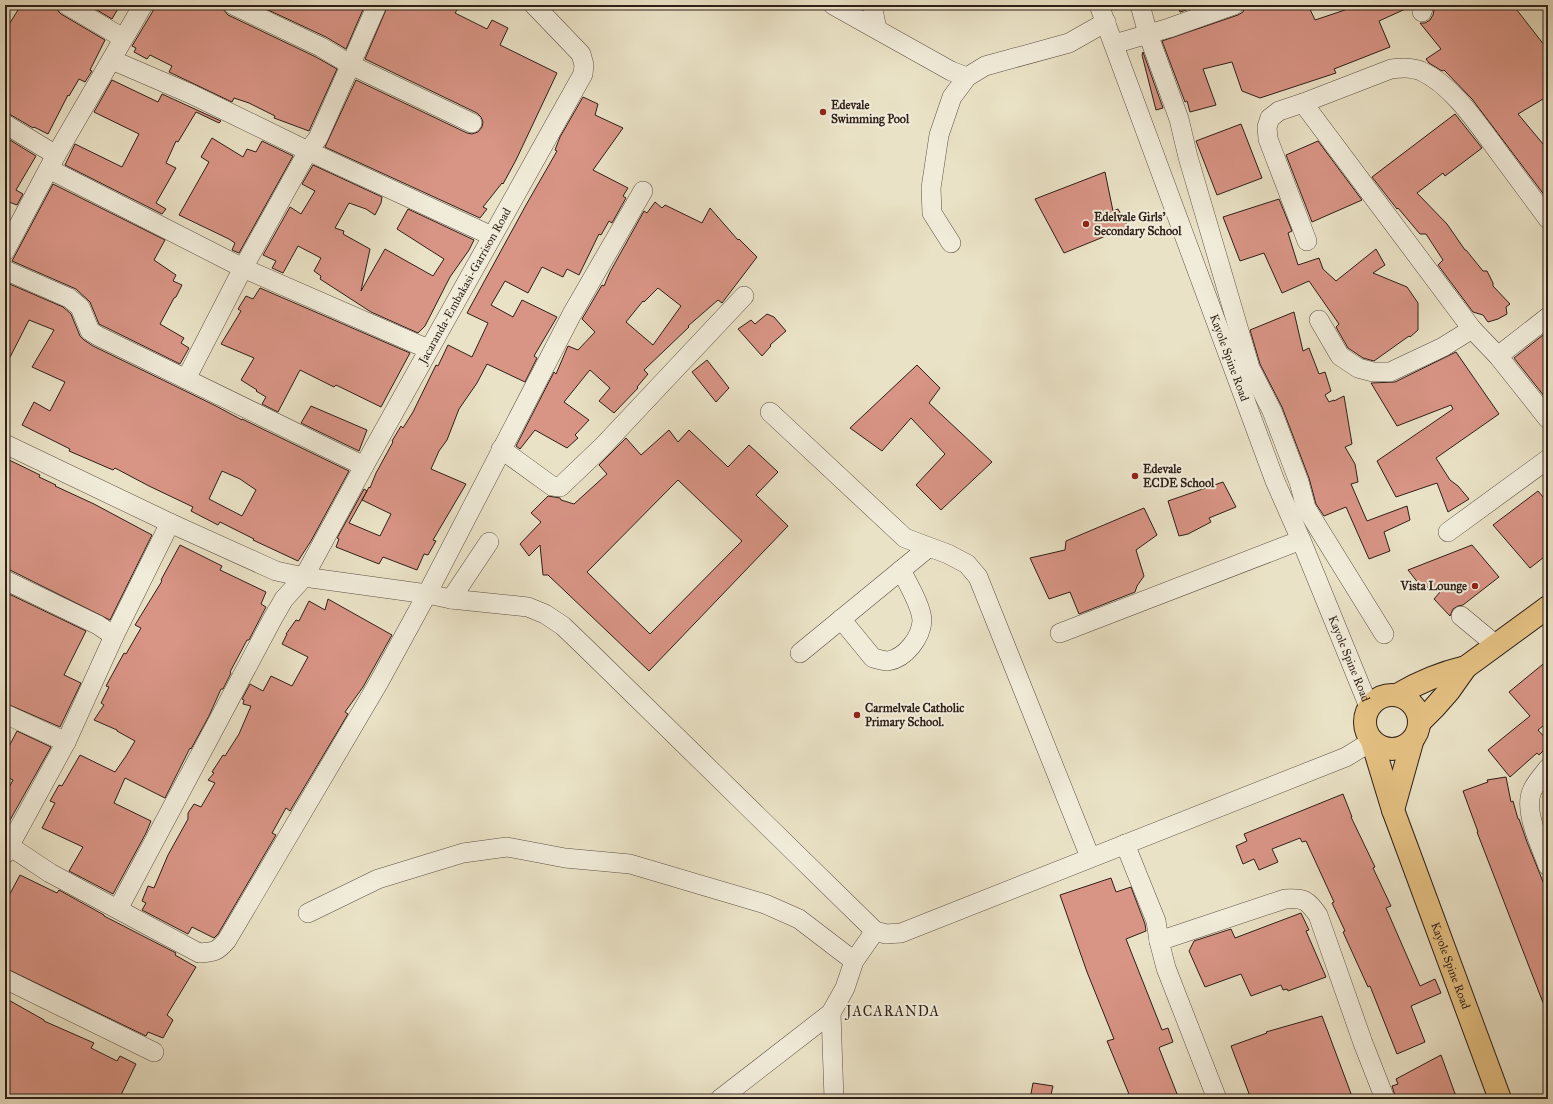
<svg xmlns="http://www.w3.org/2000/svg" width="1553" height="1104" font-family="'IM FELL Great Primer',serif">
<rect width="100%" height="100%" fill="#eae2c6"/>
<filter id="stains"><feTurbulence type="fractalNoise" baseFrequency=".005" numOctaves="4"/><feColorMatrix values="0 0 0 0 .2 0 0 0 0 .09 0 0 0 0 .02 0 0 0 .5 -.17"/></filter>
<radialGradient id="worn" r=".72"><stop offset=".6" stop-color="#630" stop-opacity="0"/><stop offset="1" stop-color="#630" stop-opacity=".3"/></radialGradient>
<path fill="#d89485" stroke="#2e1f18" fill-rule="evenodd" d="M 21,5 L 56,5 L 58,11 L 61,14 L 105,40 L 90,70 L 92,71 L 85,82 L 79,79 L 69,96 L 68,95 L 48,134 L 34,127 L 33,128 L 11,115 L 5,113 L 5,31 Z
M 93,5 L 120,5 L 112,19 L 92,7 Z
M 154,5 L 214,5 L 223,9 L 228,15 L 316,57 L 337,69 L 309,131 L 274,118 L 275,116 L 249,103 L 234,98 L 232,102 L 169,72 L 172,66 L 150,55 L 147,59 L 134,52 L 136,48 L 132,46 L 153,11 Z
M 265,5 L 365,5 L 346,49 L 326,37 L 264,8 Z
M 388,5 L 449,5 L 457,10 L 455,13 L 487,29 L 492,20 L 508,28 L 500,45 L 557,73 L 516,160 L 503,184 L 502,183 L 483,207 L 487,209 L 480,218 L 325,147 L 356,80 L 467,133 L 472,134 L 478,132 L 482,127 L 483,122 L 481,117 L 477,113 L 365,59 Z
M 1177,5 L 1201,5 L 1180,12 Z
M 1245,5 L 1308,5 L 1315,20 L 1345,10 L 1344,5 L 1413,5 L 1412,6 L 1379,21 L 1390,47 L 1334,69 L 1336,73 L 1260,98 L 1242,91 L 1232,62 L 1203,69 L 1216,105 L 1190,112 L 1187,101 L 1185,102 L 1162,41 L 1238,15 L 1243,12 Z
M 1435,5 L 1513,5 L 1548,50 L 1548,96 L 1518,114 L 1548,150 L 1548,200 L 1472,99 L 1444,70 L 1442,71 L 1429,63 L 1426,59 L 1441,49 L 1420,23 L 1425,23 L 1430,20 L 1433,15 Z
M 1143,52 L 1163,108 L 1156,110 L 1142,55 Z
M 112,80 L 158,102 L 162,94 L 221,121 L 219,123 L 196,112 L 178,142 L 176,141 L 166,163 L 176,168 L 156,203 L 166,209 L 162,214 L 65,165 L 75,144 L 122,167 L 139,134 L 94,112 Z
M 583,97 L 598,104 L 595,115 L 623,128 L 593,170 L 628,188 L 623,196 L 626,198 L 612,223 L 609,221 L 601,235 L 599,234 L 579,275 L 567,269 L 563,277 L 542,267 L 528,293 L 505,281 L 491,305 L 513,317 L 522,300 L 557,317 L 534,356 L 537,358 L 525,382 L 487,364 L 477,383 L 459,409 L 447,440 L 439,451 L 431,469 L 466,484 L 433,540 L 436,541 L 428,555 L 424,554 L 417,570 L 383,557 L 379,564 L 336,547 L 339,539 L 337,538 L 364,489 L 367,491 L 349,523 L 380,536 L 391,514 L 362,500 L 369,487 L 370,488 L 376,473 L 393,442 L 392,441 L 401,426 L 403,428 L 413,412 L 436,365 L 438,366 L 448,345 L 472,357 L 488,323 L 467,313 L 526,205 L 557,151 L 555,150 L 560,137 Z
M 1455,114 L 1482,148 L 1445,176 L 1443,173 L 1417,193 L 1447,224 L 1465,250 L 1466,250 L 1483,271 L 1487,271 L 1493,283 L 1493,286 L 1510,304 L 1506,307 L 1507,314 L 1498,319 L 1488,322 L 1483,315 L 1473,312 L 1438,265 L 1443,260 L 1426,234 L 1420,234 L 1398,208 L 1397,209 L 1372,177 Z
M 1241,124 L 1262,178 L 1217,195 L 1196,141 Z
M 5,137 L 36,156 L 16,190 L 23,194 L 17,205 L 9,202 L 5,209 Z
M 212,138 L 243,157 L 247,149 L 256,152 L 262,141 L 293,156 L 239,253 L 232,250 L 235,243 L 229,239 L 179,215 L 209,162 L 201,157 Z
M 1318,141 L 1362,200 L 1312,222 L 1286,155 Z
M 313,165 L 382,197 L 381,203 L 375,215 L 366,209 L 349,203 L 335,228 L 344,231 L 343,234 L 370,249 L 361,291 L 385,249 L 433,276 L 444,259 L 397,229 L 408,209 L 474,240 L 469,250 L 450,277 L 425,326 L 418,333 L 371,312 L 320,279 L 321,276 L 314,271 L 321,258 L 298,246 L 283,273 L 272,268 L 276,261 L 263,255 L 290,207 L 301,214 L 315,191 L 302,184 Z
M 1105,172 L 1113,211 L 1118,209 L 1128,227 L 1064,253 L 1035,199 Z
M 53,184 L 165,240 L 154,260 L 176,275 L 173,281 L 182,285 L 176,297 L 174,298 L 160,324 L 184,338 L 181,343 L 189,348 L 180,364 L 99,324 L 90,302 L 76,289 L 12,261 Z
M 1279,199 L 1292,231 L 1288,233 L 1298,265 L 1319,258 L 1323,269 L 1336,281 L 1376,249 L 1385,265 L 1373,273 L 1407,287 L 1418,303 L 1418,330 L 1410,337 L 1409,336 L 1374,361 L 1363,358 L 1348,348 L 1336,327 L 1339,324 L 1309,281 L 1282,293 L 1264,253 L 1240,261 L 1223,217 Z
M 655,202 L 662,208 L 665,205 L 702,223 L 710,208 L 738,240 L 739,239 L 757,257 L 722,303 L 718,300 L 688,326 L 689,327 L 644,370 L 648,374 L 637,387 L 638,388 L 614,413 L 599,401 L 610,388 L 590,370 L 589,371 L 564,402 L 589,420 L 575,435 L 578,438 L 567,448 L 535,430 L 520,449 L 516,446 L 554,372 L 556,374 L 568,346 L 578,350 L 595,332 L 582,319 L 602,285 L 604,286 L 610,272 L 644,211 L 647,213 ZM 658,288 L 681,306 L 653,345 L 626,322 L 643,301 L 644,302 Z
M 5,282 L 63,307 L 71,314 L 80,336 L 84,340 L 93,346 L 216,406 L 242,420 L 242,419 L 349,471 L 311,541 L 298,561 L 253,540 L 254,539 L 220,522 L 218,525 L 191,511 L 193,507 L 149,486 L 115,468 L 113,470 L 69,451 L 70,449 L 22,425 L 34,402 L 50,411 L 65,382 L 32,367 L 54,330 L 29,320 L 5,367 ZM 222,471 L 240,479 L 256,490 L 242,516 L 209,499 Z
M 260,288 L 410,353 L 381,407 L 336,385 L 334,387 L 300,370 L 278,412 L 262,404 L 266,397 L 256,391 L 257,390 L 241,380 L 254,358 L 221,344 L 241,311 L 238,309 L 246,296 L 253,299 Z
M 1294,312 L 1303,351 L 1309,348 L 1319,374 L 1325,372 L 1331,391 L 1325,395 L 1329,402 L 1334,400 L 1334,401 L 1344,396 L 1352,444 L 1345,447 L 1355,464 L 1358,482 L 1351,484 L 1367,521 L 1407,506 L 1410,520 L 1384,532 L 1390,551 L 1369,559 L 1346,507 L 1324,516 L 1316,504 L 1309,478 L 1282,407 L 1260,364 L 1250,330 Z
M 767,314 L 774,317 L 786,331 L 770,345 L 771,346 L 762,356 L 738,329 L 751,320 L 755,324 Z
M 1548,331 L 1548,401 L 1514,358 Z
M 1456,352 L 1499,414 L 1436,458 L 1450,480 L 1458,486 L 1469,499 L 1448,512 L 1437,483 L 1396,497 L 1377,461 L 1453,409 L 1451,405 L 1397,426 L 1371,383 L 1395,382 Z
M 707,360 L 729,388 L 716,402 L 692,372 Z
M 917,365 L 940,388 L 929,403 L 992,462 L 941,510 L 916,485 L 945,454 L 911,418 L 882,451 L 850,428 Z
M 311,406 L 367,430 L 359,451 L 301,423 Z
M 669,430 L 678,442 L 689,430 L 728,467 L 749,445 L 778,472 L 756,495 L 788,526 L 649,671 L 548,575 L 543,575 L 540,545 L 529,556 L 520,544 L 541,522 L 531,513 L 548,496 L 560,498 L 561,500 L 574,504 L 607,474 L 599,465 L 626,438 L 641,455 ZM 678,480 L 742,541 L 650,634 L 587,572 Z
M 5,458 L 40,475 L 39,477 L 56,485 L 55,486 L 94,504 L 152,535 L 110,620 L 10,570 L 5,569 Z
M 1223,482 L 1236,507 L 1209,518 L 1211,522 L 1188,534 L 1179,536 L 1168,501 Z
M 1538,491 L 1548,503 L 1548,554 L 1530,568 L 1493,525 Z
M 1144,508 L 1157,535 L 1136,550 L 1144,576 L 1137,586 L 1135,592 L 1079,614 L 1070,592 L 1049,599 L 1030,558 L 1065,550 L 1066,541 Z
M 180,545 L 222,566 L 220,570 L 266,592 L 261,604 L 266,607 L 249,640 L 247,640 L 230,672 L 231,673 L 223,689 L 221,689 L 209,716 L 191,749 L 190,748 L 165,798 L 125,778 L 114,803 L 151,821 L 146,833 L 113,894 L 69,871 L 83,847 L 42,828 L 55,803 L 50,801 L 59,785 L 62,786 L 80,755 L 115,772 L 126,756 L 135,741 L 117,731 L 117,730 L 94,720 L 104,705 L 101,703 L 109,687 L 106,686 L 124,653 L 126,654 L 141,628 L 135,625 L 162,581 L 161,580 Z
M 1472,545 L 1499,577 L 1463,605 L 1458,606 L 1453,609 L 1450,616 L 1434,599 L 1440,592 L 1419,584 L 1408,570 Z
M 5,592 L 86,631 L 64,675 L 81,683 L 60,727 L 5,703 Z
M 328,599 L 392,635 L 363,687 L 345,712 L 348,714 L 290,811 L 286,808 L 272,833 L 276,835 L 218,934 L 214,938 L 192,927 L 188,934 L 142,910 L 146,903 L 142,901 L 148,886 L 154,888 L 168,855 L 188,819 L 188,813 L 194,804 L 201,807 L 215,783 L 208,780 L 214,773 L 212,772 L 223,755 L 225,756 L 239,734 L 251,706 L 243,704 L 244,700 L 242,699 L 250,684 L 263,691 L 271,676 L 292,686 L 308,657 L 282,644 L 287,634 L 286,634 L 296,620 L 299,621 L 309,601 L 325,610 Z
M 1548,660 L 1548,722 L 1538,730 L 1548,741 L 1548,746 L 1539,755 L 1537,753 L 1510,777 L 1488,750 L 1530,716 L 1509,692 Z
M 17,731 L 51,747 L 5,829 L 5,795 L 13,780 L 5,776 L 5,754 Z
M 1506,777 L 1511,802 L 1513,801 L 1518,819 L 1519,819 L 1527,842 L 1548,894 L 1547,1013 L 1477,832 L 1478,832 L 1463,791 L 1488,782 L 1487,780 Z
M 1343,794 L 1352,817 L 1351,817 L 1375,867 L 1373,868 L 1391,906 L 1386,908 L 1420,986 L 1435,979 L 1441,993 L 1411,1006 L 1425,1042 L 1397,1054 L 1370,986 L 1368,987 L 1343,932 L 1345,931 L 1332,903 L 1334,902 L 1306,841 L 1302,842 L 1300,838 L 1272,849 L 1278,862 L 1259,870 L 1254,859 L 1243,864 L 1236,846 L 1247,841 L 1244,834 Z
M 20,875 L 57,893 L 59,890 L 104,915 L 104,916 L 176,953 L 175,955 L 196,967 L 167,1015 L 173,1020 L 163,1038 L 148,1032 L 146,1036 L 5,968 L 5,903 Z
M 1111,878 L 1116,892 L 1131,887 L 1145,924 L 1146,931 L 1126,939 L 1162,1030 L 1168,1028 L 1173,1042 L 1160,1047 L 1159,1048 L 1179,1099 L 1131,1099 L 1107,1041 L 1114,1039 L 1087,972 L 1060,895 Z
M 1301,913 L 1309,930 L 1306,931 L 1326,977 L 1288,991 L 1287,989 L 1283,990 L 1281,985 L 1251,996 L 1241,974 L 1205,987 L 1189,951 L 1194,941 L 1231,929 L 1235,938 Z
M 5,998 L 44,1020 L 44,1021 L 94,1043 L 91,1048 L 117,1061 L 120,1056 L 136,1064 L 119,1099 L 5,1099 Z
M 1322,1016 L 1353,1099 L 1292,1099 L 1290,1095 L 1280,1099 L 1251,1099 L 1231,1046 L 1267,1033 L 1266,1032 Z
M 1441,1055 L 1457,1099 L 1396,1099 L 1392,1086 L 1398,1084 L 1396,1079 Z
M 1033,1083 L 1053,1086 L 1050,1099 L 1030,1099 Z"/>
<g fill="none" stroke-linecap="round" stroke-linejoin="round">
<g stroke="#5d5044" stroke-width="20">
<g id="minor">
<path d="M 67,5 L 123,38"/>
<path d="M 233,5 L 321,47 L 351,65 L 472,123"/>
<path d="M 833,5 L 951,71 L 967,77 L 985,66 L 1069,43 L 1106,22"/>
<path d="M 872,5 L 877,29"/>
<path id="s1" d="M 1099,5 L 1275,481 L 1301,540 L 1369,707"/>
<path d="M 1140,5 L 1148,34 L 1179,119 L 1188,157 L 1250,368 L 1272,411 L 1299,482 L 1306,508 L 1384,634"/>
<path d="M 1422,12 L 1424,5"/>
<path d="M 1114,44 L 1169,28 L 1234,5"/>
<path d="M 112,60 L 191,94 L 308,151 L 492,236"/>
<path d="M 1303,103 L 1472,329 L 1498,356 L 1548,419"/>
<path d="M 5,124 L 56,155"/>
<path d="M 49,169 L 243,268 L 428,349"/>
<path d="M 1307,241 L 1268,139 L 1267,127 L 1270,118 L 1279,111 L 1303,103 L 1391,69 C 1401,68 1411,67 1421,71 C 1452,85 1477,123 1497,150 C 1514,173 1531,196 1548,219"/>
<path d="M 951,243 L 932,213 L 931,188 L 939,135 L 952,97 L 967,77"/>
<path d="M 5,251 L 56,155 L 143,5"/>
<path d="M 5,270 L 69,298 L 80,307 L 90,331 L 98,336 L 364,466"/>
<path d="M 1319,320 L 1340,356 L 1358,368 L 1373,372 L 1390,372 L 1443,347 L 1472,329"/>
<path d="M 1498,356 L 1548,317"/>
<path d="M 186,379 L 243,268 L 308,151 L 318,138 L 377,5"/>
<path d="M 770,412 L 905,538 L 948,554 L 967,564 L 978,577 L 1090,857"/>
<path d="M 5,444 L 170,523 L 276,571 L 304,577 L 427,594 L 451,599 L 528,607 L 545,614 L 563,626 L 590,652 L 875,931 L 886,934 L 901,933 L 1346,757 L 1372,741"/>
<path d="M 501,449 L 552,486 L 560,487 L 602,447 L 744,296"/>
<path d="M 1448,532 L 1548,459"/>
<path d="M 5,580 L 98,625 L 114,636"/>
<path d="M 451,599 L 489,542"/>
<path d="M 1461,616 L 1496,645"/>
<path d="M 841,619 L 873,658 C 878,659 884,661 888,661 C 906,658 921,637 922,621 C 922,607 907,582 901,570"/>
<path d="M 1060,633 L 1301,540"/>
<path d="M 800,653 L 928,548"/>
<path d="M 5,714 L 66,742"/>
<path d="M 1548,768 C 1543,775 1535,783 1532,791 C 1523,811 1541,846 1548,866"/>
<path d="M 5,843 L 50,873 L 199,953 C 214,952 217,952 227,940 L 379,682 L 427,594 L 572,314 L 643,191"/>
<path d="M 1125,844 L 1156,921 L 1159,941 L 1166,968 L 1217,1099"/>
<path d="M 5,854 L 66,742 L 114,636 L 170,523"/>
<path id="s2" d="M 118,909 L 273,618 L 284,599 L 304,577 L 364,466 L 583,74 L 584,65 L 581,54 L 534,5"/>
<path d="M 308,913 L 378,879 L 463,853 L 507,847 L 565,858 L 630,864 L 765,904 L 799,919 L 854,961"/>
<path d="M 1159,941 L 1285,899 C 1305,898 1307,900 1318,915 L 1363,1043 L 1385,1099"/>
<path d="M 5,979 L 154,1052"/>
<path d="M 720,1099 L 831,1013"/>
<path d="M 834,1099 L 831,1013 L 845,988 L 854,961 L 875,931"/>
</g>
</g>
<g stroke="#2e1f18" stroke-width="24">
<g id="major">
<circle cx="1392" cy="722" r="27"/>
<path d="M 1397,695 C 1419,682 1441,673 1466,667"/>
<path d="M 1420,722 L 1434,708 L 1449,691 L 1466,667 L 1548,607"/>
<path id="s3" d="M 1372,741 L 1393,810 L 1500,1099"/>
<path d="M 1393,810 L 1412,742"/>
</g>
</g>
<path stroke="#2e1f18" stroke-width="2.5" stroke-dasharray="1 2" stroke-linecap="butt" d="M 479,5 L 494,5"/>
<use href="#minor" stroke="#f1ecda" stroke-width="19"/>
<use href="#major" stroke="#e5c183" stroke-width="22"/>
</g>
<g fill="#8f2418" stroke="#f1ecda" stroke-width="1.5">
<circle cx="823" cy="112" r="4"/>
<circle cx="1086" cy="224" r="4"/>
<circle cx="1135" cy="476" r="4"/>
<circle cx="1475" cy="586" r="4"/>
<circle cx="857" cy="715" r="4"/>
</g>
<g text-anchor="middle" stroke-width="4" stroke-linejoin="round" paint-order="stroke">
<g font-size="12" font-weight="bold" fill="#2e1f18" stroke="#f1ecda" text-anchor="start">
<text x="831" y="109">Edevale<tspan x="831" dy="14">Swimming Pool</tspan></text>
<text x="1094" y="221">Edelvale Girls'<tspan x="1094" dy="14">Secondary School</tspan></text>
<text x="1143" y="473">Edevale<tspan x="1143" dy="14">ECDE School</tspan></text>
<text x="1467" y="590" text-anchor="end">Vista Lounge</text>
<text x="865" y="712">Carmelvale Catholic<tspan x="865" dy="14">Primary School.</tspan></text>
</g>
<g font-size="12" fill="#2e1f18" stroke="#f1ecda">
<text dy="4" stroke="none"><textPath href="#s2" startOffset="714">Jacaranda-Embakasi-Garrison Road</textPath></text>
<text dy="4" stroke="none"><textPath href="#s1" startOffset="376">Kayole Spine Road</textPath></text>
<text dy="4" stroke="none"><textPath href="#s1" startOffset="700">Kayole Spine Road</textPath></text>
<text dy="4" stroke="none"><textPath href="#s3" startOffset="238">Kayole Spine Road</textPath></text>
</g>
<g font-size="14" letter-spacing="1" fill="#2e1f18" stroke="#f1ecda">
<text x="893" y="1016">JACARANDA</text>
</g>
</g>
<rect width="1553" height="1104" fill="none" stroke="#eae2c6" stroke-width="20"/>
<rect x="6" y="6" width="1541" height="1092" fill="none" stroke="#2e1f18" stroke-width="2"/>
<rect x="10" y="10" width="1533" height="1084" fill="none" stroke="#2e1f18"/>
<rect width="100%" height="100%" filter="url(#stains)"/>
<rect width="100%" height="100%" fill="url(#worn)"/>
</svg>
